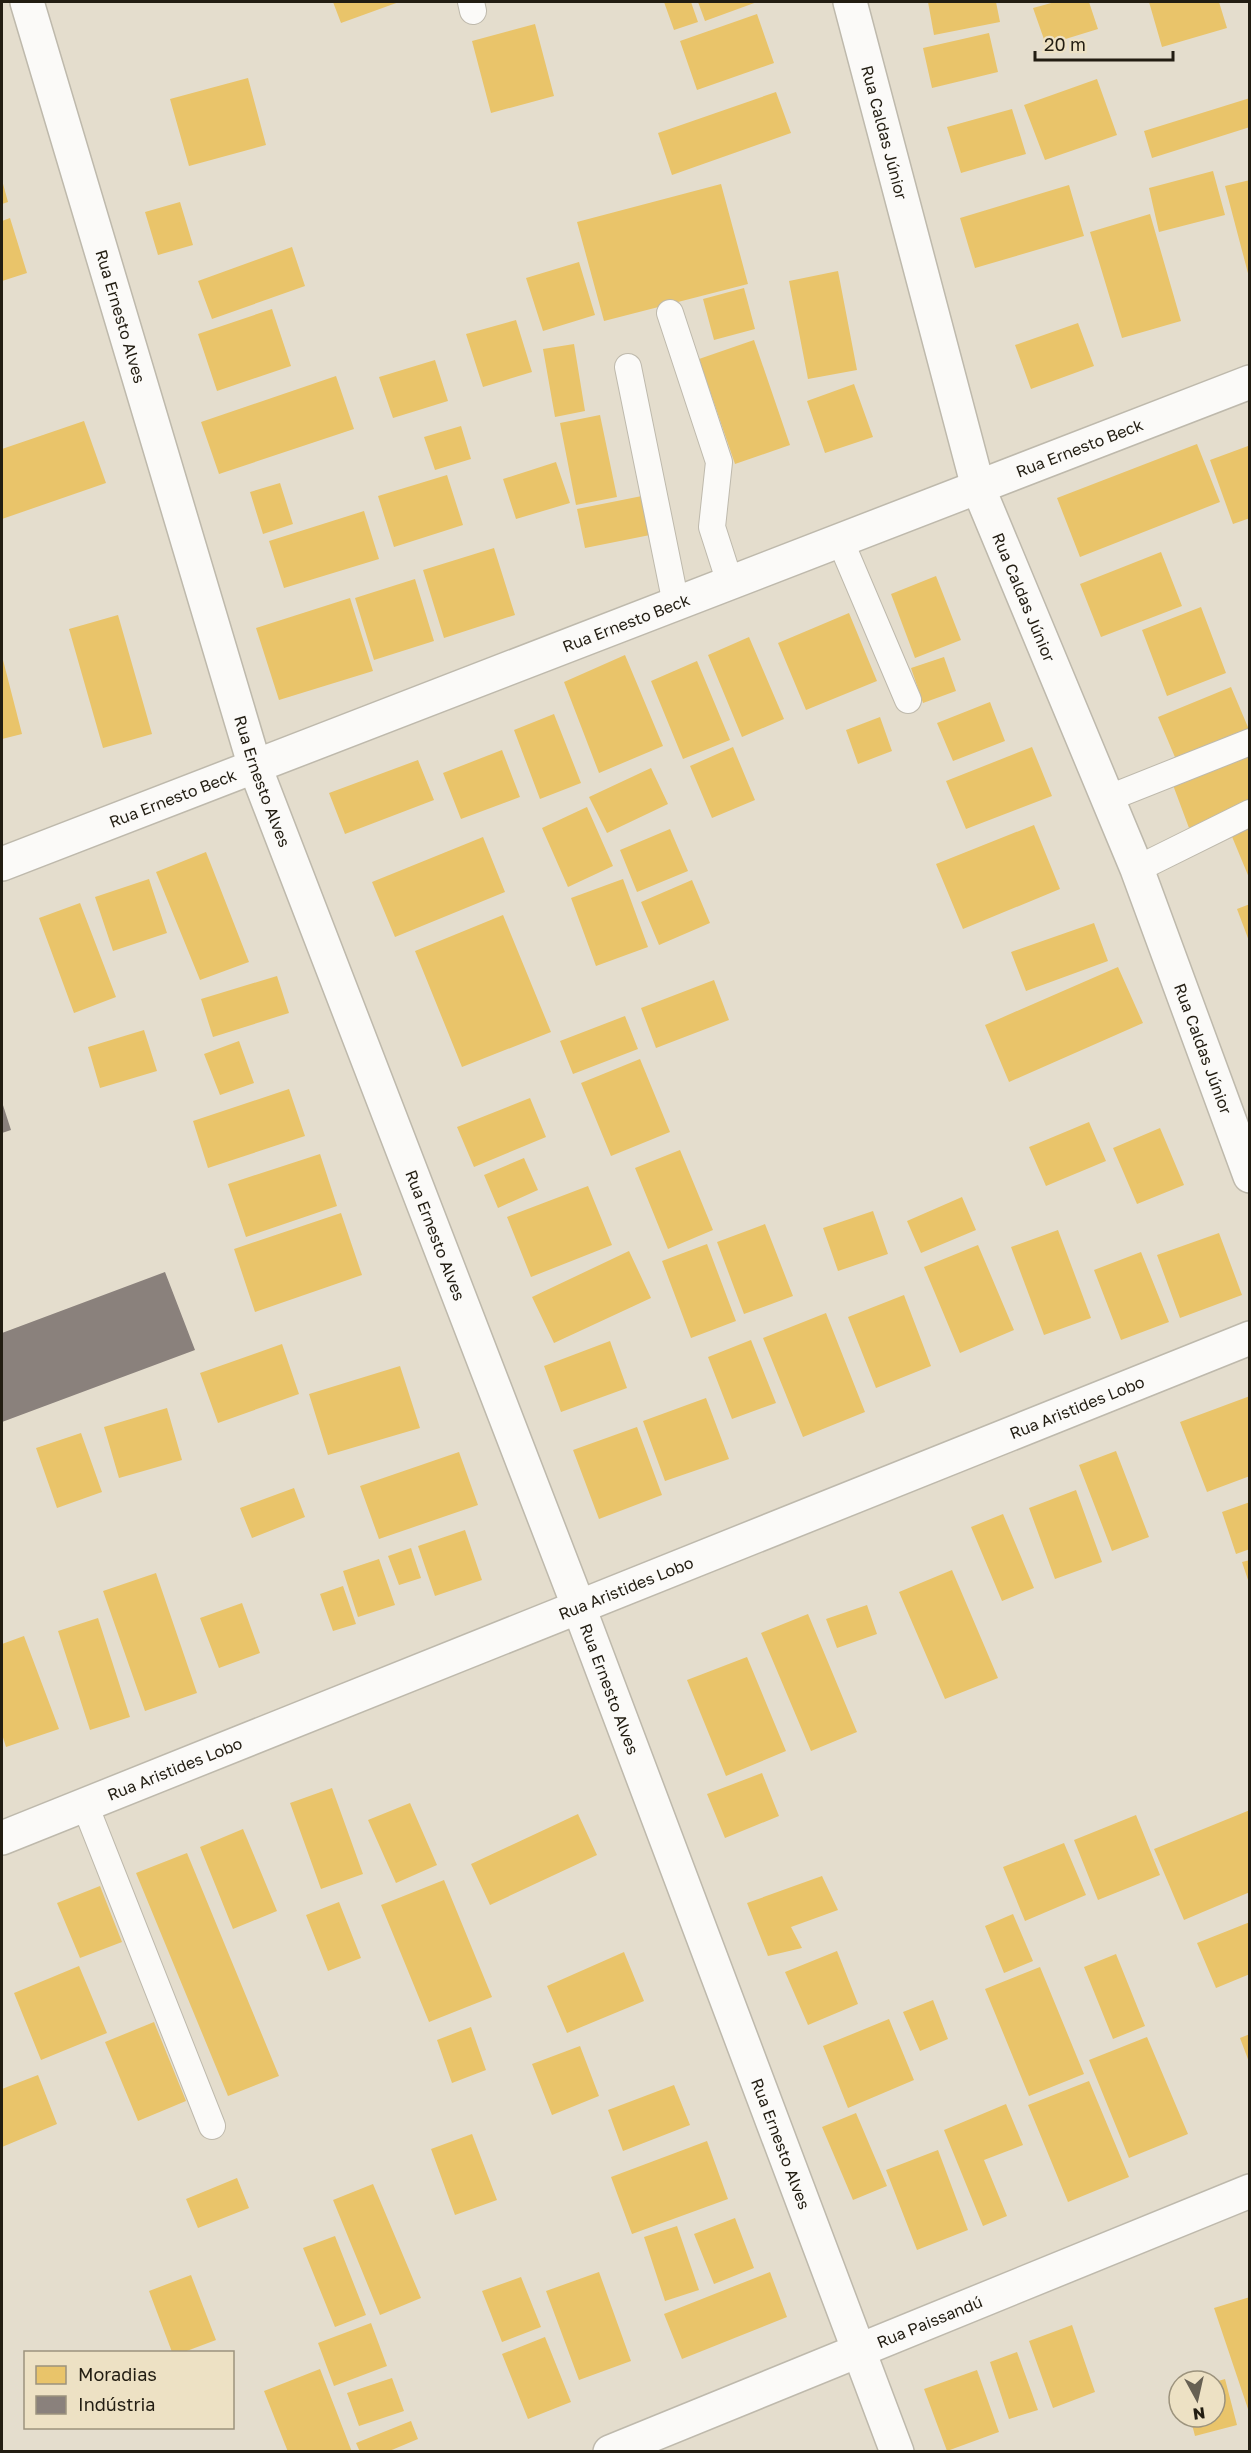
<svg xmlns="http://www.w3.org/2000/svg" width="1251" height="2453" font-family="'Golos Text',sans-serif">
<rect width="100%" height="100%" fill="#e4ddcd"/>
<path fill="#e9c46a" d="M 333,2 L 399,2 L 341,23 Z
M 664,2 L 691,2 L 698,22 L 674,30 Z
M 698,2 L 757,2 L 705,21 Z
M 928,2 L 996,2 L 1000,22 L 934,35 Z
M 1055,2 L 1089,2 L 1098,29 L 1046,45 L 1033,8 Z
M 1149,2 L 1219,2 L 1227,28 L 1162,47 Z
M 757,14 L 774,63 L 697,90 L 680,41 Z
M 535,24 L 554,96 L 491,113 L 472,41 Z
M 989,33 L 998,72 L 932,88 L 923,48 Z
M 248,78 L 266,145 L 189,166 L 170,99 Z
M 1097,79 L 1117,135 L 1045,160 L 1024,105 Z
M 776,92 L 791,133 L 672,175 L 658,133 Z
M 1250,98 L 1250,127 L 1152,158 L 1144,131 Z
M 1012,109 L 1026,154 L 961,173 L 947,127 Z
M 1213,171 L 1225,215 L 1159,232 L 1149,188 Z
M 2,180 L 8,202 L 2,204 Z
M 1250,180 L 1250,277 L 1249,277 L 1225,186 Z
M 721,184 L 748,284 L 604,321 L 577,222 Z
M 1069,185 L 1084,236 L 975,268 L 960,218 Z
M 180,202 L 193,245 L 158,255 L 145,212 Z
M 1150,214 L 1181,321 L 1122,338 L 1090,232 Z
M 10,218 L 27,273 L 2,281 L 2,221 Z
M 292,247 L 305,286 L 212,319 L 198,281 Z
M 579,262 L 595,315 L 543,331 L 526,278 Z
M 838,271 L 857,370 L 808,379 L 789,281 Z
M 744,288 L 755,329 L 714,340 L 703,299 Z
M 272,309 L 291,366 L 217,391 L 198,334 Z
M 516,320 L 532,372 L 483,387 L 466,334 Z
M 1078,323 L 1094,366 L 1031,389 L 1015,345 Z
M 754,340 L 790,445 L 735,464 L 699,359 Z
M 574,344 L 585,411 L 555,417 L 543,349 Z
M 435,360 L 448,401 L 393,418 L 379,377 Z
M 336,376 L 354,429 L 219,474 L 201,422 Z
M 854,384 L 873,437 L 825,453 L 807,401 Z
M 600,415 L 617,497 L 576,505 L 560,423 Z
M 84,421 L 106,483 L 2,519 L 2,449 Z
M 461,426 L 471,459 L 435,470 L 424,437 Z
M 1197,444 L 1220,502 L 1080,557 L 1057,498 Z
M 1248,446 L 1250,518 L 1233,524 L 1210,460 Z
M 556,462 L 570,503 L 516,519 L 503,479 Z
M 447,475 L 463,525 L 394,547 L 378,496 Z
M 280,483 L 293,524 L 263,534 L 250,492 Z
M 642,496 L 650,535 L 585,548 L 577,509 Z
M 364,511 L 379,559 L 284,588 L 269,541 Z
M 494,548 L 515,615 L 444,638 L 423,570 Z
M 1161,552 L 1182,606 L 1101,637 L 1080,584 Z
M 936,576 L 961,640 L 915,658 L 891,594 Z
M 415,579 L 434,641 L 374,660 L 355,598 Z
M 350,598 L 373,671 L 279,700 L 256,628 Z
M 1201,607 L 1226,673 L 1167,696 L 1142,630 Z
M 849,613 L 877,681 L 806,710 L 778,643 Z
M 118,615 L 152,734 L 103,748 L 69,629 Z
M 749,637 L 784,719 L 742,737 L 708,655 Z
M 625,655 L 663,746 L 599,773 L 564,682 Z
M 2,656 L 22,734 L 2,739 Z
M 944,657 L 956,691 L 923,703 L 911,668 Z
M 697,661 L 730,740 L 683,759 L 651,681 Z
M 1231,687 L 1250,732 L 1177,762 L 1158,717 Z
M 990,702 L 1005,741 L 953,761 L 937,723 Z
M 554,714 L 581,783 L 540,799 L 514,730 Z
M 880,717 L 892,751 L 858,764 L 846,730 Z
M 733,747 L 755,800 L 712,818 L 690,766 Z
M 1032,747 L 1052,796 L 966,829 L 946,781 Z
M 1250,748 L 1250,806 L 1189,828 L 1170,777 Z
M 502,750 L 520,797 L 461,819 L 443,773 Z
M 418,760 L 434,800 L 345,834 L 329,793 Z
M 651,768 L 668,804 L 607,833 L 589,797 Z
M 587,807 L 613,866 L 568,887 L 542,828 Z
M 1250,818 L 1250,880 L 1228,827 Z
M 1034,825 L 1060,889 L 963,929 L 936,864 Z
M 670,829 L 688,871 L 637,892 L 620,850 Z
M 483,837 L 505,892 L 395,937 L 372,882 Z
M 206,852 L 249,962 L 200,980 L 156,872 Z
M 149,879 L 167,933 L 113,951 L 95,897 Z
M 623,879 L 648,947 L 596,966 L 571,898 Z
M 692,880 L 710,923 L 659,945 L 641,902 Z
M 80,903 L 116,997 L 74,1013 L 39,918 Z
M 1250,904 L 1250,941 L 1249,941 L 1237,909 Z
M 503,915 L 551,1032 L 462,1067 L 415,951 Z
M 1094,923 L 1108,961 L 1026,991 L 1011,952 Z
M 1118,967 L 1143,1023 L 1009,1082 L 985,1025 Z
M 277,976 L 289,1013 L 213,1037 L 201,999 Z
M 714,980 L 729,1020 L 656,1048 L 641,1008 Z
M 625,1016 L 638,1049 L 573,1074 L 560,1041 Z
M 144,1030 L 157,1071 L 100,1088 L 88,1047 Z
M 239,1041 L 254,1083 L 220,1095 L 204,1054 Z
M 640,1059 L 670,1132 L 611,1156 L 581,1083 Z
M 289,1089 L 305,1136 L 208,1168 L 193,1121 Z
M 530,1098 L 546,1137 L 474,1167 L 457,1127 Z
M 1089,1122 L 1106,1161 L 1046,1186 L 1029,1147 Z
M 1160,1128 L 1184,1185 L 1137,1204 L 1113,1148 Z
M 680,1150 L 713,1230 L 668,1249 L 635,1168 Z
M 320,1154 L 337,1206 L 246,1237 L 228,1184 Z
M 524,1158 L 538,1190 L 498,1208 L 484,1175 Z
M 588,1186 L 612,1245 L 531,1277 L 507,1217 Z
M 962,1197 L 976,1230 L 921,1253 L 907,1221 Z
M 873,1211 L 888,1254 L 838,1271 L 823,1228 Z
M 341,1213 L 362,1275 L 255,1312 L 234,1249 Z
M 765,1224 L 793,1296 L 744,1314 L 717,1242 Z
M 1058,1230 L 1091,1318 L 1044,1335 L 1011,1247 Z
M 1219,1233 L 1242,1295 L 1180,1318 L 1157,1255 Z
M 707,1244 L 736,1321 L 691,1338 L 662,1261 Z
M 978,1245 L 1014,1330 L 960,1353 L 924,1267 Z
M 629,1251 L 651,1298 L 554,1343 L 532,1297 Z
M 1141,1252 L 1169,1322 L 1121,1340 L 1094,1270 Z
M 904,1295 L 931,1366 L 876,1388 L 848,1317 Z
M 826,1313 L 865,1412 L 803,1437 L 763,1338 Z
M 751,1340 L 776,1403 L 732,1419 L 708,1357 Z
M 610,1341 L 627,1388 L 561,1412 L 544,1366 Z
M 282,1344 L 299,1394 L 218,1423 L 200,1373 Z
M 400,1366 L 420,1428 L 328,1455 L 309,1394 Z
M 1250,1396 L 1250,1476 L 1207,1492 L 1180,1422 Z
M 706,1398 L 729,1459 L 665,1481 L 643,1421 Z
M 167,1408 L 182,1460 L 119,1478 L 104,1427 Z
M 637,1427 L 662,1495 L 599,1519 L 573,1450 Z
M 81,1433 L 102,1492 L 57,1508 L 36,1448 Z
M 1116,1451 L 1149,1537 L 1112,1551 L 1079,1465 Z
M 459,1452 L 478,1505 L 379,1539 L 360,1486 Z
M 294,1488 L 305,1517 L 252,1538 L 240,1508 Z
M 1076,1490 L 1102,1562 L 1055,1579 L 1029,1508 Z
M 1250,1502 L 1250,1549 L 1236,1554 L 1222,1512 Z
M 1003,1514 L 1034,1588 L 1002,1601 L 971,1527 Z
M 465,1530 L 482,1580 L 435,1596 L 418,1546 Z
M 411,1548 L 421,1578 L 399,1585 L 388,1556 Z
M 379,1559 L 395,1605 L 358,1617 L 343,1571 Z
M 1250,1560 L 1250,1583 L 1249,1583 L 1242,1562 Z
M 952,1570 L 998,1678 L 945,1699 L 899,1592 Z
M 156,1573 L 197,1693 L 145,1711 L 103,1591 Z
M 343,1586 L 356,1624 L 333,1631 L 320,1594 Z
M 242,1603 L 260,1653 L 219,1668 L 200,1618 Z
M 867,1605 L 877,1634 L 837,1648 L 826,1619 Z
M 808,1614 L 857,1732 L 811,1751 L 761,1633 Z
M 98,1618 L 130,1717 L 90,1730 L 58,1631 Z
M 24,1636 L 59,1729 L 6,1747 L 2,1734 L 2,1644 Z
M 747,1657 L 786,1751 L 726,1776 L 687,1680 Z
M 762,1773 L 779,1816 L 725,1838 L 707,1794 Z
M 332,1788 L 363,1874 L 321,1889 L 290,1803 Z
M 410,1803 L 437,1865 L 396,1883 L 368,1820 Z
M 1250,1810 L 1250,1892 L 1184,1920 L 1154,1849 Z
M 578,1814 L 597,1855 L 490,1905 L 471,1864 Z
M 1136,1815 L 1160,1875 L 1098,1900 L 1074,1840 Z
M 243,1829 L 277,1911 L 233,1929 L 200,1847 Z
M 1064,1843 L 1086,1895 L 1025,1921 L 1003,1867 Z
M 187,1853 L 279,2076 L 228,2096 L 136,1873 Z
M 822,1876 L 838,1910 L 791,1927 L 802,1948 L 768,1956 L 747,1903 Z
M 444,1880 L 492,1997 L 429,2022 L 381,1905 Z
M 100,1886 L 122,1942 L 80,1958 L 57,1903 Z
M 339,1902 L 361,1958 L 328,1971 L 306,1915 Z
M 1013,1914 L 1033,1961 L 1004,1973 L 985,1926 Z
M 1250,1922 L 1250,1974 L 1216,1988 L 1197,1943 Z
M 837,1951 L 858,2004 L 808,2025 L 785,1972 Z
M 624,1952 L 644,2001 L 567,2033 L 547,1986 Z
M 1116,1954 L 1145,2026 L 1113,2039 L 1084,1967 Z
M 79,1966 L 107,2033 L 41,2060 L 14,1993 Z
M 1040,1967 L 1084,2074 L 1029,2096 L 985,1989 Z
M 933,2000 L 948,2039 L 920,2051 L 903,2012 Z
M 889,2019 L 914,2080 L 848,2108 L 823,2046 Z
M 154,2022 L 186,2101 L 138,2121 L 105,2042 Z
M 471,2027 L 486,2070 L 452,2083 L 437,2040 Z
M 1250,2034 L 1250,2062 L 1249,2062 L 1240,2038 Z
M 1147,2037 L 1188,2134 L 1129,2158 L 1089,2060 Z
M 580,2046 L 599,2096 L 552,2115 L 532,2064 Z
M 38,2075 L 57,2124 L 2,2147 L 2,2089 Z
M 1089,2081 L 1129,2177 L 1068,2202 L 1028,2105 Z
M 674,2085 L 690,2125 L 623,2151 L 608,2110 Z
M 1006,2104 L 1023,2145 L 984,2160 L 1007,2216 L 983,2226 L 944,2130 Z
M 856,2113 L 887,2186 L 853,2200 L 822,2127 Z
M 472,2134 L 497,2200 L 455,2215 L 431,2149 Z
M 707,2141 L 728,2199 L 632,2234 L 611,2177 Z
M 938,2150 L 968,2230 L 917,2250 L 886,2170 Z
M 237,2178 L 249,2208 L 198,2228 L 186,2199 Z
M 373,2184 L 421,2298 L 380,2315 L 333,2200 Z
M 735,2218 L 754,2268 L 714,2284 L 694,2234 Z
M 677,2226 L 699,2290 L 665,2301 L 644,2237 Z
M 335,2236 L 366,2315 L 335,2327 L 303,2248 Z
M 599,2272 L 631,2361 L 579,2380 L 546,2291 Z
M 770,2272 L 787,2317 L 682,2359 L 664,2314 Z
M 191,2275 L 216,2340 L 184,2352 L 172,2352 L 149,2291 Z
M 521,2277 L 541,2327 L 502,2342 L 482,2291 Z
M 1250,2297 L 1250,2412 L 1249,2412 L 1214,2308 Z
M 371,2323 L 387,2366 L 334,2386 L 318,2343 Z
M 1072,2325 L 1095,2392 L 1053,2408 L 1029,2341 Z
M 545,2337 L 571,2402 L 528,2419 L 502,2354 Z
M 1017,2352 L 1038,2410 L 1009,2419 L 990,2362 Z
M 320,2369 L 352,2452 L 288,2452 L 264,2391 Z
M 977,2370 L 999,2432 L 947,2451 L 924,2389 Z
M 392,2378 L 404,2411 L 359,2426 L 347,2393 Z
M 1225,2379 L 1237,2425 L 1195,2436 L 1190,2417 L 1215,2417 L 1215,2382 Z
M 411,2421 L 418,2439 L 387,2452 L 360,2452 L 356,2443 Z"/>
<path fill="#8a817c" d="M 2,1102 L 11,1130 L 2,1133 Z
M 165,1272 L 195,1350 L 2,1422 L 2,1333 Z"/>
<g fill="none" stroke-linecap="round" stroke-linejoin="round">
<g stroke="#beb9ac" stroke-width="28">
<path id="lane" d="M 471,2 L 473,11
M 670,313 L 719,462 L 712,527 L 730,583
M 628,367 L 676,604
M 840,540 L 908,700
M 1109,798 L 1250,742
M 1137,869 L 1250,813
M 85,1805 L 212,2126"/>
</g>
<g stroke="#beb9ac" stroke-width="36">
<g id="street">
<path id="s1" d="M 27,2 L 255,767 L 578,1605 L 897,2452"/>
<path id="s2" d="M 610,2452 L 1250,2191"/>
</g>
</g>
<g stroke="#beb9ac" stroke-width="36">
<g id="secondary">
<path id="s3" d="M 850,2 L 978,487 L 1137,869 L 1250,1176"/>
<path id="s4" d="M 2,864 L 1250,382"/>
<path id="s5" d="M 2,1838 L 1250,1338"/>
</g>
</g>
<use href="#lane" stroke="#fbfaf8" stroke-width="26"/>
<use href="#street" stroke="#fbfaf8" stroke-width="33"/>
<use href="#secondary" stroke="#fbfaf8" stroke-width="33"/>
</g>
<g text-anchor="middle" stroke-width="6" stroke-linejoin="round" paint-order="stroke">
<g font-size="16" fill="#221d12" stroke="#ede1c4">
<text dy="6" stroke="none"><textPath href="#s3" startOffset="135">Rua Caldas Júnior</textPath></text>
<text dy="6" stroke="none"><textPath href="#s1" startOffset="328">Rua Ernesto Alves</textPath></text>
<text dy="6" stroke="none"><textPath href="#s4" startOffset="1155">Rua Ernesto Beck</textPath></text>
<text dy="6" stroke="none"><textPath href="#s3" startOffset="621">Rua Caldas Júnior</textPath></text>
<text dy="6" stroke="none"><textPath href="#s4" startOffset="669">Rua Ernesto Beck</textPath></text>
<text dy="6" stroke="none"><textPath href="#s1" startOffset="814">Rua Ernesto Alves</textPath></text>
<text dy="6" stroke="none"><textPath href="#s4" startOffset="183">Rua Ernesto Beck</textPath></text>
<text dy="6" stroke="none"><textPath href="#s3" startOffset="1107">Rua Caldas Júnior</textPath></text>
<text dy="6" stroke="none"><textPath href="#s1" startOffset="1300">Rua Ernesto Alves</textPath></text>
<text dy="6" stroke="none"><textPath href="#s5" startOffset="1158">Rua Aristides Lobo</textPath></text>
<text dy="6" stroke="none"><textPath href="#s5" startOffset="672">Rua Aristides Lobo</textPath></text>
<text dy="6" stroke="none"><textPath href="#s1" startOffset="1786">Rua Ernesto Alves</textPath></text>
<text dy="6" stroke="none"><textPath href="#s5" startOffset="186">Rua Aristides Lobo</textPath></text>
<text dy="6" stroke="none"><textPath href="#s1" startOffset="2272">Rua Ernesto Alves</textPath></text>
<text dy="6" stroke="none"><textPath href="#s2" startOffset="345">Rua Paissandú</textPath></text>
</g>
</g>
<rect width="1251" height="2453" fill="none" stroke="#221d12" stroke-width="6"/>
<rect x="24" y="2351" width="210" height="78" fill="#ede1c4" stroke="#9c937d" stroke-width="1.5"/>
<rect x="36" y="2366" width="30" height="18" fill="#e9c46a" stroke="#9c937d" stroke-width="1.5"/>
<text x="78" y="2381" font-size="18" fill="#221d12">Moradias</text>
<rect x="36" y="2396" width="30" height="18" fill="#8a817c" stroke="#9c937d" stroke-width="1.5"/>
<text x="78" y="2411" font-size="18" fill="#221d12">Indústria</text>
<g transform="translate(1197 2399) rotate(172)"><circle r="28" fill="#ede1c4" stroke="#9c937d" stroke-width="1.5"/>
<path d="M0-4.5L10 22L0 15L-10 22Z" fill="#666053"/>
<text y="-9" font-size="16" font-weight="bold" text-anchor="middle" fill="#221d12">N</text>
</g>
<path d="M1035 51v9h138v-9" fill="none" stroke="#221d12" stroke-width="3"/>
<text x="1044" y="51" font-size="18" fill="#221d12" stroke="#ede1c4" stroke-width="4.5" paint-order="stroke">20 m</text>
</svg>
